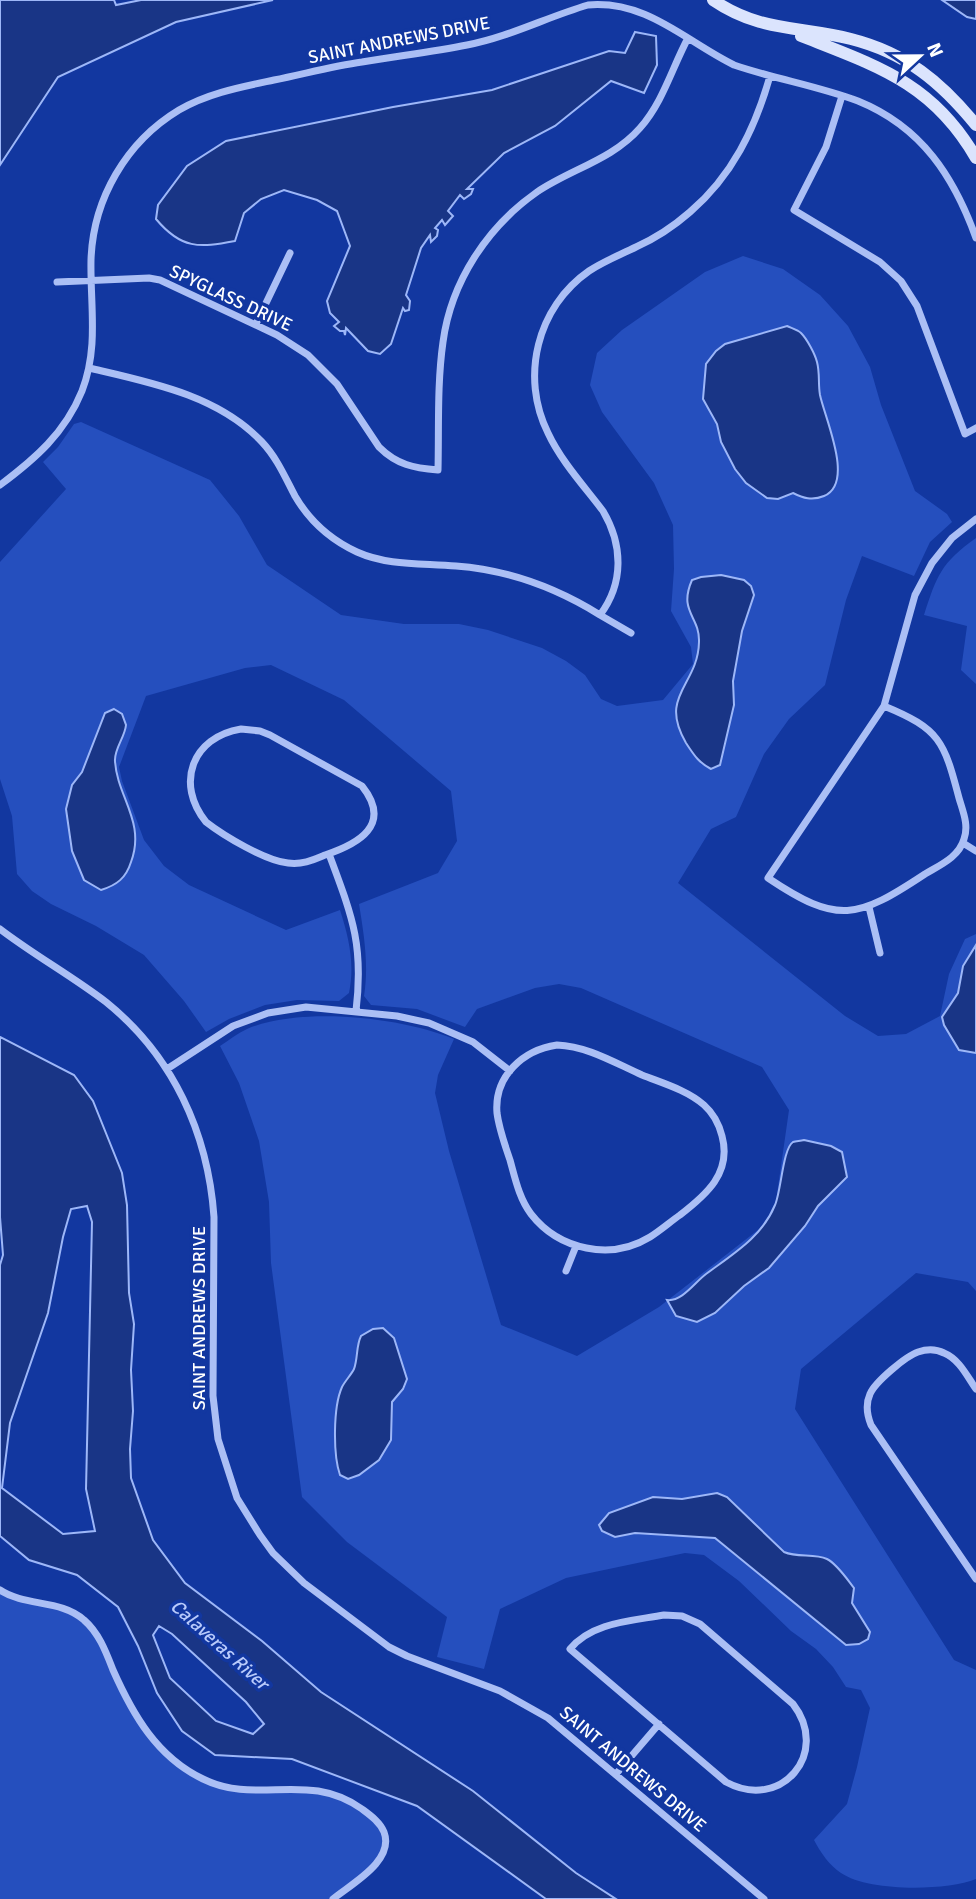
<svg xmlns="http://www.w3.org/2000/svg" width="976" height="1899" font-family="Signika,sans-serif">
<rect width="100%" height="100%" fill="#1237a0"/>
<path fill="#254fbe" d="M 743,256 L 783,269 L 820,295 L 848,326 L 870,367 L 881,405 L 915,491 L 947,514 L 952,522 L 930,542 L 914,576 L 862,556 L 846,600 L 825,685 L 789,719 L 764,754 L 736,817 L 711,829 L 678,883 L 845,1016 L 878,1036 L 906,1034 L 940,1016 L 949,974 L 965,939 L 976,934 L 976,1291 L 968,1282 L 916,1273 L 801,1369 L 795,1409 L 954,1660 L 976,1670 L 976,1879 C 946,1891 869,1892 841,1873 C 830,1866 820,1852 814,1840 L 847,1804 L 857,1767 L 870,1708 L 861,1690 L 846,1687 L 833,1667 L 816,1649 L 791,1631 L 739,1581 L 704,1555 L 685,1553 L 566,1578 L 500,1609 L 484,1669 L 437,1657 L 447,1617 L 347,1542 L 302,1497 L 271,1263 L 269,1202 L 259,1141 L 239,1083 L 220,1046 C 229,1040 238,1033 247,1029 C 301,1006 401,1017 454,1039 L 438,1075 L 435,1093 L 449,1151 L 501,1325 L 577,1356 L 659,1307 L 767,1223 L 775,1208 L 789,1110 L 762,1067 L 581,988 L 559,984 L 535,988 L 477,1009 L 465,1027 L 417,1009 L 371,1005 L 364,996 C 369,965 364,935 359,904 L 438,873 L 457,841 L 451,791 L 344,700 L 271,665 L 245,668 L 146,696 L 119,767 L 122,781 L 144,840 L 164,866 L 189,885 L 286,930 L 340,910 C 349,938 355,964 349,993 L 339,1001 L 297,1000 L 265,1005 L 229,1019 L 206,1032 L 184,1001 L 144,955 L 96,926 L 51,904 L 32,891 L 17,874 L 12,816 L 0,779 L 0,562 L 66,489 L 43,462 L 58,447 L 74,424 L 81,422 L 210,480 L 239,516 L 267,565 L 341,615 L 404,624 L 459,624 L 488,630 L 542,648 L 566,661 L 585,675 L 601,699 L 617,706 L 663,700 L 693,664 L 691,647 L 671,611 L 674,569 L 673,525 L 654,483 L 602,412 L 590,385 L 597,353 L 622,330 L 705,272 Z
M 976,538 L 976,684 L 961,670 L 967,626 L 924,615 C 937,575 941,563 976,538 Z
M 0,1588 L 11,1596 L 62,1608 L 84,1620 L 102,1644 L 135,1717 L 183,1768 L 227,1788 L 331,1793 L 364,1810 L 384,1831 L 385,1851 L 374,1865 L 333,1899 L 0,1899 Z"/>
<path fill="#193586" stroke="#9db7f8" stroke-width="2" fill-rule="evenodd" d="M 0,0 L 114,0 L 116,5 L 141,0 L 273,0 L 176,22 L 58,77 L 0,165 Z
M 942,0 L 976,0 L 976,19 L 967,17 Z
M 635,32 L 656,36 L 657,65 L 644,93 L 611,81 L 555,126 L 504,153 L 467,189 L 473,189 L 471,194 L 464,199 L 460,195 L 448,211 L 453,216 L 445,225 L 442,220 L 435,228 L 438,230 L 437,236 L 431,242 L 430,235 L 421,248 L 406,295 L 410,301 L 409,310 L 405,311 L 403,308 L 391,344 L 380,354 L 368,351 L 346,328 L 345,335 L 344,331 L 340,331 L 334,326 L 339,322 L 330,313 L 327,301 L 350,246 L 337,211 L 317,200 L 284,190 L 261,199 L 244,213 L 235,241 C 199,248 181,249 156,219 L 158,205 L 187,166 L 226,141 L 393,107 L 492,90 L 609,51 L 625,53 Z
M 787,326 C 791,328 798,330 801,333 C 807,339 815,354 817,362 C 820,373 818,384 820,395 C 825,419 855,483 824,496 C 812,501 803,498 793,493 L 778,499 L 767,498 L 746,483 L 735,469 L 721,442 L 717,424 L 703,399 L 706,364 L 716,351 L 725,344 Z
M 721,575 L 744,580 L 751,586 L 754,595 L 742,631 L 733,681 L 734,705 L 720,765 L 711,769 C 698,762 694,755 686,743 C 658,695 698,686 699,642 C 700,616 678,612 692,580 L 701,577 Z
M 114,709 L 122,714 L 126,725 C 125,737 114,749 115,761 C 117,797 146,822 131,862 C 126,878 117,885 101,890 L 84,880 L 72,851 L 66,809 L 72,785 L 82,772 L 105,713 Z
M 976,945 L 976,1053 L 959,1050 L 944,1025 L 942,1017 L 958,993 L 963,966 Z
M 0,1037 L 74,1075 L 93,1101 L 122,1173 L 127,1205 L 129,1293 L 134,1324 L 131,1370 L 133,1411 L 130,1449 L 131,1478 L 153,1540 L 185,1583 L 262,1641 L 321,1692 L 473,1791 L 576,1873 L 616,1899 L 546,1899 L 417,1806 L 292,1759 L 215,1755 L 182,1731 L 157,1693 L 138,1646 L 118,1607 L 77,1575 L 29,1560 L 0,1536 L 0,1265 L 3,1255 L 0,1217 ZM 87,1206 L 92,1222 L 86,1489 L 95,1531 L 63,1534 L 2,1488 L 10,1423 L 48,1313 L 63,1237 L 71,1209 ZM 159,1626 L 172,1634 L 246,1702 L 264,1724 L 253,1734 L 216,1721 L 170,1678 L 153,1635 Z
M 804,1140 L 831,1146 L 842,1152 L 847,1177 L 818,1206 L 805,1226 L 769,1268 L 744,1286 L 715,1313 L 697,1322 L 676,1316 L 667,1300 C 682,1302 695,1282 706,1274 C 733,1254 762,1237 775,1205 C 781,1192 783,1148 793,1142 C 796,1141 800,1141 804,1140 Z
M 383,1328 L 394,1338 L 407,1379 L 403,1389 L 392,1402 L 391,1440 L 379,1460 L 359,1475 L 348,1479 L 340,1475 C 333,1455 333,1407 342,1387 C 345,1381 351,1375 354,1369 C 358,1358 356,1346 361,1336 L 373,1329 Z
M 717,1493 L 727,1497 L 784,1552 C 798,1558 814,1553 827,1559 C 837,1564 847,1579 854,1588 L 852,1603 L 870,1632 L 868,1639 L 859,1644 L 846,1645 L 715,1538 L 635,1533 L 615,1537 L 602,1531 L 599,1525 L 609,1513 L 653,1497 L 682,1499 Z"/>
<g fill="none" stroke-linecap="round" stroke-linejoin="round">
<path stroke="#abbff5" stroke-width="7" d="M 842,96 L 826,147 L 794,210 L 880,262 L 901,281 L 917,306 L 965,434 L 976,428
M 57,282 L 149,278 L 160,280 L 277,335 L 308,355 L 337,384 L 379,447 C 397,465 414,468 438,470 C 439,428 437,384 443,342 C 451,282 487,227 537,192 C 571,169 612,160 640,128 C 663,102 672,68 688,38
M 256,324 L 290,253
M 89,368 C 149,382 218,395 262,442 C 277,458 285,477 295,496 C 309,520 331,540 357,552 C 388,566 423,563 456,566 C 509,570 555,587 600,615 C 624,583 623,545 603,511 C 584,486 561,461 548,433 C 520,377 537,307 589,271 C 604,261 620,255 636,247 C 656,238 674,226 690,212 C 732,176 755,129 770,76
M 0,485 C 35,459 65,433 82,391 C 99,347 90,305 91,260 C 93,199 126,142 179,110 C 208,93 241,87 274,80 C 304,74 333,66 362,62 C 397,56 433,52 467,45 C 509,37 547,17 588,5 C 647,0 685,41 734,65 C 775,79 818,86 858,101 C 922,127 954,177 976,238
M 600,615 L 631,633
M 884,706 C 940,729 944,741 959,798 C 963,812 969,825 964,839 C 959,857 940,865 925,874 C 857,919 838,925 768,878 L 884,706 L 915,595 L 932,563 L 952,538 L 976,519
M 241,729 L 260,731 L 270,735 L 362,786 C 393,825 358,844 325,855 C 313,860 302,865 288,863 C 266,861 224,836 206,822 C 175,784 192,737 241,729 Z
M 963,843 L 976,851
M 329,854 C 352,916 364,944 356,1011
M 869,907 L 880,953
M 0,929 C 34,955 72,976 106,1002 C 173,1056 208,1133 214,1217 L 213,1396 L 218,1439 L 237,1498 L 260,1535 L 273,1553 L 304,1583 L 389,1647 L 407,1656 L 500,1691 L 548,1718 L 764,1899
M 557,1045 C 587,1046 615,1063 642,1075 C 662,1083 687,1090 704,1105 C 713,1113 719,1124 722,1136 C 732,1173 706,1195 680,1215 C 670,1222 661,1230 650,1237 C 611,1261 559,1250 531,1214 C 519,1198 515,1178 510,1160 C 505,1145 499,1129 497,1113 C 494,1076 523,1050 557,1045 Z
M 167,1069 L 233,1026 L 268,1013 L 306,1007 L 397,1016 L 429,1023 L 473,1042 L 510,1071
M 566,1271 L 576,1246
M 976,1389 C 967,1376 959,1359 944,1353 C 936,1349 927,1349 918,1352 C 906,1356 875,1382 870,1394 C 865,1405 867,1415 871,1425 L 976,1579
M 0,1590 C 25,1607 61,1599 84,1620 C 99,1633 106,1652 113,1670 C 133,1715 157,1757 203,1779 C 258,1806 307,1770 362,1809 C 370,1815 380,1822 384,1832 C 395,1861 351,1884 333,1899
M 664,1615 L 682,1616 L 700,1624 L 793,1704 C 831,1753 781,1812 726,1782 L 570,1649 C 592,1622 632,1621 664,1615 Z
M 616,1774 L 659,1724"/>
<path stroke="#dbe4fd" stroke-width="12" d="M 713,0 C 760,32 799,26 851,39 C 906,53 941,82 976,125
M 801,36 C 877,66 933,83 976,158"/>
</g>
<g text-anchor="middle" stroke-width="7" stroke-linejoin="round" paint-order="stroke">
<g font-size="18" fill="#fff" stroke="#1237a0">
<text transform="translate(399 40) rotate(-11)" y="6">SAINT ANDREWS DRIVE</text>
<text transform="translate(231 298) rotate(25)" y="6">SPYGLASS DRIVE</text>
<text transform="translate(199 1318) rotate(-90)" y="6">SAINT ANDREWS DRIVE</text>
<text transform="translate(633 1769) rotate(40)" y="6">SAINT ANDREWS DRIVE</text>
</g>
<g font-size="19" font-style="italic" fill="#b8cafb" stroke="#1237a0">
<text transform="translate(220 1644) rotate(42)" y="7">Calaveras River</text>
</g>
</g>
<g transform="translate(920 56) rotate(68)" stroke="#1237a0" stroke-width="5" paint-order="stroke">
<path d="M0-5L12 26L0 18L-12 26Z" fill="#ffffff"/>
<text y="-10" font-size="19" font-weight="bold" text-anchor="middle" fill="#ffffff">N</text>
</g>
</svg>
